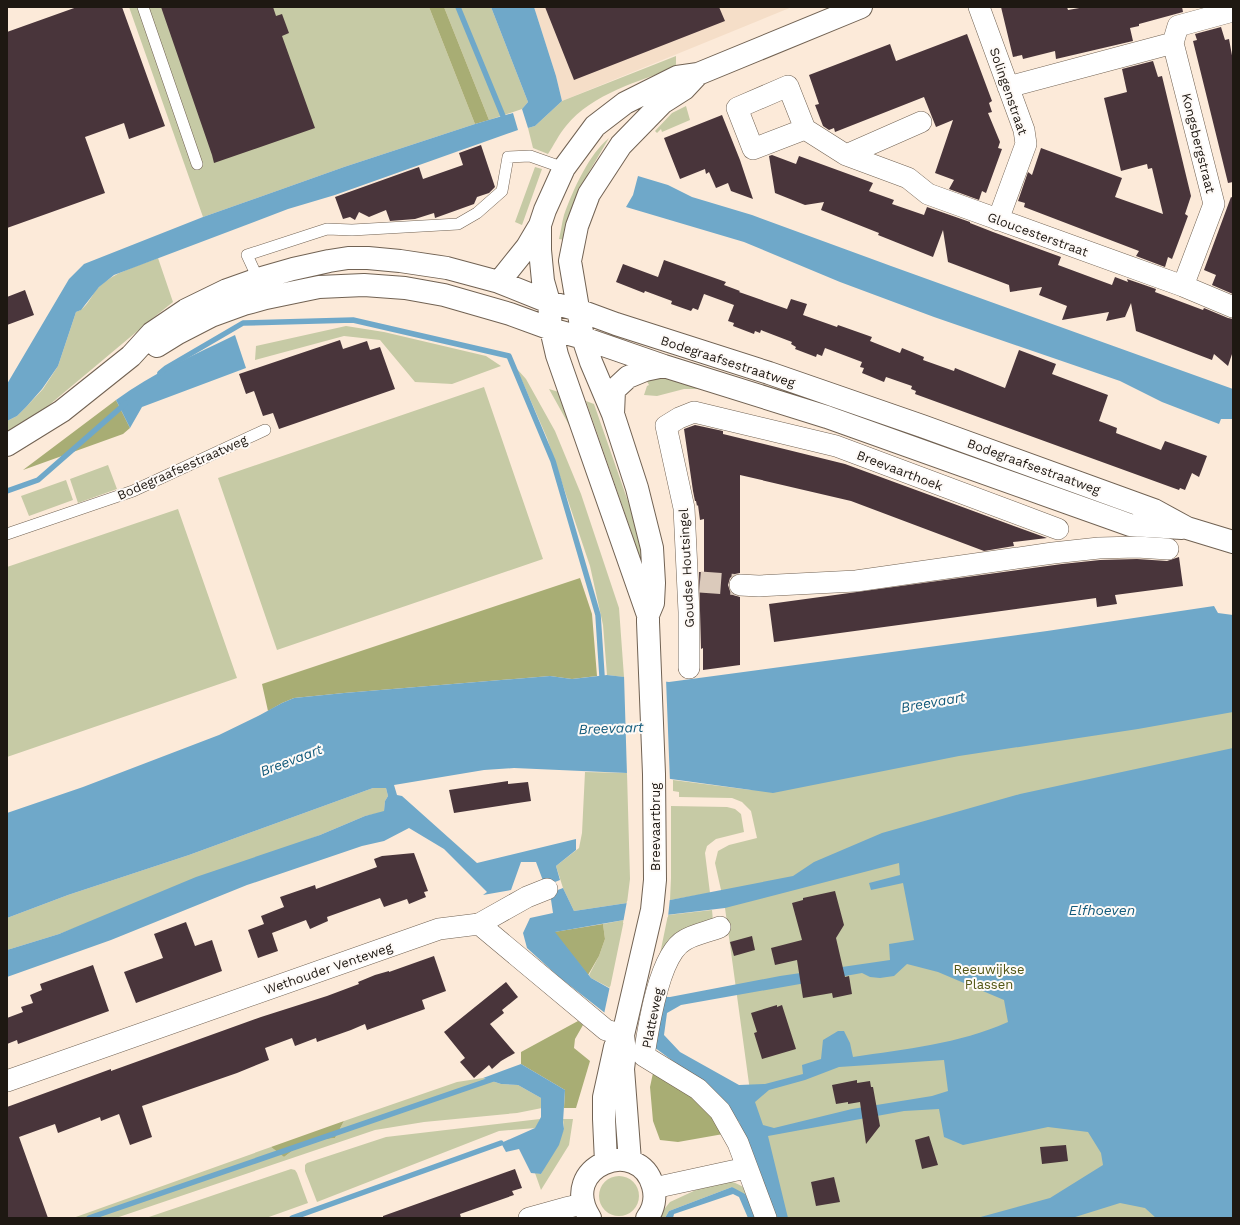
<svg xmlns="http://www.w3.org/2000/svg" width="1240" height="1225" font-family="'Work Sans',sans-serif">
<rect width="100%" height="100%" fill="#fcead9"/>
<path fill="#f5dec8" d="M 534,7 L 792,7 L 562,101 L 556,76 Z"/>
<path fill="#c6caa5" d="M 129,7 L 429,7 L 475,124 L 344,167 L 203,217 Z
M 444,7 L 491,7 L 528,102 L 522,109 L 489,120 Z
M 676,56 L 676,67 C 638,82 593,93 566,126 C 559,134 554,145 548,154 L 533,148 L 528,128 L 535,126 L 562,101 Z
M 686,106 L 690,120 L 662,132 L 661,129 L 657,133 L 655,131 L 672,113 Z
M 609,138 L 589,172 L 577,200 L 565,240 L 559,239 C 561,231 562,222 564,215 C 573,190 589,154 609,138 Z
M 535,167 L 542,169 L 522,225 L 515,222 Z
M 158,258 L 173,302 L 153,318 L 36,416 L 7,434 L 7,421 L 17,416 L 27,406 L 43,389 L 58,366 L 76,312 C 87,309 91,295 99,287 C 114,272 138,266 158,258 Z
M 346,326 L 384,332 L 486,356 L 501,366 L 452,384 L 415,382 L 380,340 L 344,336 L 255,360 L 256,346 Z
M 517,369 L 526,379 L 555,431 L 581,494 L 619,608 L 624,677 L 607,675 L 603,625 L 590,566 L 547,438 Z
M 659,374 L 703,389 L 684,389 L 657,396 L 644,395 L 647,386 L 649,385 L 645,378 Z
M 484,387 L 543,559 L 277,650 L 218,478 Z
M 549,389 L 562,393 L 579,443 Z
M 586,401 L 594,404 L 646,553 L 640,574 L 631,531 Z
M 108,465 L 117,489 L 78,503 L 70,479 Z
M 66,480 L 73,500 L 29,516 L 21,496 Z
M 178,509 L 237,678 L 7,757 L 7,567 Z
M 1233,693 L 1233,1218 L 783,1218 L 756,1135 L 725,908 L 715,863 L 718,851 L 729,845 L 757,838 L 751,811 L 742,802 L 732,798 L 679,797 L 679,792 L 673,791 L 673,780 L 751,790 Z
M 585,772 L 627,773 L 630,879 L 627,903 L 574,911 L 563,888 L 556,866 L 579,848 L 582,833 Z
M 373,788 L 386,788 L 388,796 L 385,801 L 384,812 L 365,816 L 320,835 L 59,934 L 7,950 L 7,918 L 68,895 L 189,855 Z
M 671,806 L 727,807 L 735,809 L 741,814 L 744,832 L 716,839 L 707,846 L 705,853 L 710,893 L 670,900 L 671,878 Z
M 712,910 L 713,921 L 660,954 L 668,915 Z
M 624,920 L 610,988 L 591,978 L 589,975 L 599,956 L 605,939 L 603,924 Z
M 483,1078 L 501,1084 L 518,1085 L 541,1098 L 542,1108 L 517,1113 L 424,1122 L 375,1130 L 116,1218 L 73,1218 L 271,1147 L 284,1157 L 292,1151 L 312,1141 L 335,1138 L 344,1121 L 457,1082 Z
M 540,1119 L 536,1128 L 499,1131 L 317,1202 L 305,1171 L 305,1165 L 307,1163 L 386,1137 Z
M 563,1119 L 573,1119 L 569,1145 L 541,1190 L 535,1173 L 541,1174 L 564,1129 Z
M 291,1169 L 295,1170 L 297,1173 L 308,1203 L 266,1218 L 146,1218 Z
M599 1196a20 20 0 1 1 40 0a20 20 0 1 1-40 0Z
M 727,1180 C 752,1188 751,1195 761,1218 L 732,1187 L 669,1211 L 665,1218 L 657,1218 L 670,1202 L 711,1183 Z"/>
<path fill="#a8ad74" d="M 429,7 L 444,7 L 489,120 L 475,124 Z
M 116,400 L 130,428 L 123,434 L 23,470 Z
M 580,578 L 592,614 L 597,676 L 572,679 L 550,676 L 344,693 L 294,698 L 282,703 L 268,711 L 262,684 Z
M 603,924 L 605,939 L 599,956 L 588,975 L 554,932 Z
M 578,1021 L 583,1025 L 575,1039 L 574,1048 L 590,1061 L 576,1108 L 564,1108 L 565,1090 L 521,1064 L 521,1052 Z
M 653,1073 L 685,1088 L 729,1133 L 678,1142 L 660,1140 L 653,1121 L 650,1087 Z
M 344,1121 L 335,1138 L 312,1141 L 292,1151 L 284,1157 L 271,1147 Z"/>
<path fill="#6fa8c9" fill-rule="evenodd" d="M 491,7 L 534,7 L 556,76 L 562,101 L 535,126 L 528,128 L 522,109 L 528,102 Z
M 513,113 L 518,130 L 335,195 L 288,209 L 114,275 L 99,287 L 81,310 L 76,312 L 58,366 L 42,389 L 27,406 L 17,416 L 7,421 L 7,384 L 69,279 L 84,264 L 203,217 L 344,167 L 475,124 Z
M 638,176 L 668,185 L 692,197 L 752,215 L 891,266 L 1233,389 L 1233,419 L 1221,419 L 1219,424 L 1162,402 L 1120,381 L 934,317 L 840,282 L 744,242 L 626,207 L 633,195 Z
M 235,335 L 246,368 L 142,407 L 130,428 L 116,400 C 153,373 194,355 235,335 Z
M 1214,606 L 1218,613 L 1233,615 L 1233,712 L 1138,729 L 959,756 L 773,793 L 627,773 L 514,768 L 484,770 L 394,785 L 397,795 L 402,796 L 477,863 L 576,839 L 576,850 L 556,866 L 560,880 L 545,886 L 536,862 L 521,862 L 511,890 L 483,895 L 487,892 L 444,849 L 409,828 L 384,841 L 362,846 L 247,885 L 111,940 L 7,977 L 7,950 L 59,934 L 196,877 L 320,835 L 365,816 L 384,811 L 385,801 L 388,796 L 386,788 L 373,788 L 189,855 L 68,895 L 7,918 L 7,813 L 83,787 L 219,735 L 260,715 L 282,703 L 294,698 L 344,693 L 550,676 L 572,679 L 607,675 L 669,682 L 1047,631 Z
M 1233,748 L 1233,1218 L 1156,1218 L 1145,1208 L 1120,1203 L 1072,1218 L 977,1218 L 1050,1198 L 1103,1165 L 1101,1153 L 1088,1132 L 1048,1127 L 963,1145 L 944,1137 L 939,1109 L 904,1111 L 768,1136 L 788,1218 L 777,1218 L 757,1166 L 739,1122 L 719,1098 L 704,1084 L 658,1050 L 605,1013 L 559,977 L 527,948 L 523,933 L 530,918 L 553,913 L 550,893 L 563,888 L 574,911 L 627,903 L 670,900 L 793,876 L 814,862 L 882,833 L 1020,794 ZM 899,863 L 900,875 L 869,883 L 871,890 L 903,883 L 914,940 L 889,944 L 890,960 L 780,976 L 670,997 L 623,996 L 591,978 L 555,932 L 624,920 L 725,908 ZM 907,964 L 938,972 L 1004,1000 L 1008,1022 C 958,1044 906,1049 853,1057 L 850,1043 L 844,1031 L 838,1031 L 823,1040 L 821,1059 L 802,1065 L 803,1074 L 765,1084 L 739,1085 L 680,1052 L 664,1035 L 667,1013 L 681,1005 L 862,973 L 870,977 L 880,978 L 894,976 ZM 944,1060 L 948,1091 L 932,1096 L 852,1109 L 774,1128 L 763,1125 L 755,1102 L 769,1090 L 805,1080 L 839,1067 Z
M 521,1064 L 565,1090 L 563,1122 L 564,1129 L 559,1145 L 541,1174 L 531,1173 L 519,1149 L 506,1152 L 501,1143 L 535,1128 L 541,1117 L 541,1098 L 518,1085 L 501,1084 L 483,1078 Z
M 732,1187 L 745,1194 L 751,1205 L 756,1218 L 748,1218 L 739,1197 L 733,1194 L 674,1214 L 673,1218 L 665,1218 L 669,1211 Z"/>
<path fill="#fcead9" d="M 624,675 L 666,679 L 670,782 L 627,775 Z
M 670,898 L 668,917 L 623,923 L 627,901 Z
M 610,986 L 624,994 L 650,995 L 639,1038 L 604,1014 Z"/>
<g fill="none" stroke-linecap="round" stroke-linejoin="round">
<path stroke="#6fa8c9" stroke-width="5.5" d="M 458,7 L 503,116
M 160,373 L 166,368 L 243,323 L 353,320 L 509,356 L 553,461 L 598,615 L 602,676
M 7,491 L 38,480 L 126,403
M 89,1218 L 496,1078
M 292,1218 L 501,1143"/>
</g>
<path fill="#49353b" d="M 77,7 L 122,7 L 165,126 L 129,139 L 124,123 L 85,137 L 105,193 L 7,228 L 7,32 Z
M 161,7 L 273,7 L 276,16 L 282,14 L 289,33 L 282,36 L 315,128 L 214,163 L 212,155 Z
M 545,7 L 719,7 L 725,21 L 574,80 Z
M 1001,7 L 1067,7 L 1068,10 L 1085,7 L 1182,7 L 1183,12 L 1139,24 L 1139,26 L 1130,28 L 1133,41 L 1056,59 L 1055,51 L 1023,59 L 1022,55 L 1013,57 Z
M 1221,27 L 1225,40 L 1229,39 L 1233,61 L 1233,182 L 1228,183 L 1193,41 L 1197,40 L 1195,34 Z
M 967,34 L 992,101 L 989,103 L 992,112 L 988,113 L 1000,142 L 998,148 L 1002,149 L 986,193 L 982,191 L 979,200 L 949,189 L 954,180 L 935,173 L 953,120 L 936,127 L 924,97 L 835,132 L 834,128 L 829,130 L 823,126 L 815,105 L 819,104 L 809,75 L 890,44 L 896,61 Z
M 1153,61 L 1158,77 L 1162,76 L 1191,196 L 1185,214 L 1188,216 L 1181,235 L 1172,259 L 1168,257 L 1165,267 L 1136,256 L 1139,251 L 1024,207 L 1025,203 L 1018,201 L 1028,172 L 1032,175 L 1041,148 L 1122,178 L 1115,197 L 1163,214 L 1152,168 L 1148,169 L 1147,164 L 1121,171 L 1104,98 L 1127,92 L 1122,69 Z
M 722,115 L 740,160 L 753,199 L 731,191 L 728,183 L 716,188 L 709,172 L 706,174 L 705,169 L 680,179 L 667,146 L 664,138 Z
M 481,145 L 495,187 L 489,193 L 477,197 L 474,204 L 435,218 L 434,213 L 415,219 L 390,221 L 386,210 L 369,217 L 359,212 L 355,220 L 350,217 L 343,219 L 335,197 L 419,167 L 423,179 L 463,165 L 459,153 Z
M 772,155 L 796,164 L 799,156 L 873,183 L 869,191 L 894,200 L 892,204 L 924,215 L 927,207 L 970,222 L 970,223 L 993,232 L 1061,257 L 1058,265 L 1112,285 L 1115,277 L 1128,282 L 1127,279 L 1156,289 L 1155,292 L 1203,310 L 1204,308 L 1228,318 L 1233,319 L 1233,351 L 1228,366 L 1214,354 L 1212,360 L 1136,331 L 1131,303 L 1125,317 L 1106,321 L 1109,312 L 1062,320 L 1067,306 L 1039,295 L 1042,287 L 1010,292 L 1009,285 L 948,262 L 943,230 L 933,257 L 878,235 L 879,233 L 821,210 L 824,202 L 805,205 L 775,193 L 769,156 Z
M 1231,197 L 1233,198 L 1233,294 L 1212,285 L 1216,275 L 1204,270 Z
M 664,260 L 726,282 L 724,285 L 740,291 L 739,292 L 787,309 L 791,299 L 807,304 L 803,315 L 837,327 L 838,325 L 872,337 L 870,341 L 900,353 L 902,348 L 924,357 L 923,360 L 954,371 L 955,368 L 1005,388 L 1019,350 L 1056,364 L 1052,374 L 1108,395 L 1099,421 L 1117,428 L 1116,433 L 1161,450 L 1165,441 L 1207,456 L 1199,477 L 1192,473 L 1185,490 L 1180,488 L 1179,490 L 915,394 L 916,391 L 911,389 L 912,386 L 886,377 L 884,382 L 862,373 L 864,368 L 860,367 L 862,362 L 825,348 L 822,356 L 817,354 L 816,357 L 795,349 L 796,347 L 791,344 L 792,342 L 761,330 L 760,333 L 755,331 L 754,334 L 733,326 L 734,323 L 728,321 L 734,305 L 704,294 L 698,310 L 693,308 L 691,311 L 671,304 L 672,301 L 645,291 L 644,293 L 616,282 L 623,264 L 658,277 Z
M 25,290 L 34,315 L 7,325 L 7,297 Z
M 340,340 L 343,349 L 367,341 L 370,350 L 380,347 L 395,389 L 279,429 L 273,413 L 263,416 L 254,391 L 246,394 L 239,374 Z
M 695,425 L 723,431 L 723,434 L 845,464 L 1047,538 L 1013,542 L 1014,546 L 984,551 L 851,501 L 740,475 L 740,573 L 735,574 L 730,578 L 728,585 L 730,591 L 733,595 L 740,597 L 740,665 L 703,670 L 703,648 L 701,649 L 699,572 L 704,572 L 704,519 L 700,520 L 698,505 L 697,506 L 696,501 L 695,501 L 693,491 L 684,429 Z
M 1179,557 L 1183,586 L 1115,595 L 1117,604 L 1097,607 L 1096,598 L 774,642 L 769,604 L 1062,564 L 1100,560 L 1137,559 L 1167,561 Z
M 508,781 L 508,784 L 528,782 L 531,801 L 454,813 L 449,790 Z
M 414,853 L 428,891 L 424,892 L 426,897 L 409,904 L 407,899 L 384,907 L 380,898 L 327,917 L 328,921 L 310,929 L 306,920 L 272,933 L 278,951 L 258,958 L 248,930 L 264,924 L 261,916 L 284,907 L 280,897 L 315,885 L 316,889 L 377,867 L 374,859 L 382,856 Z
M 835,891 L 844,925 L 836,938 L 845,977 L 849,976 L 852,994 L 833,998 L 832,993 L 803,998 L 797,960 L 775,965 L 771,948 L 802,940 L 792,903 L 803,900 L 803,898 Z
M 186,922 L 195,946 L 212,940 L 222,971 L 136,1003 L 124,972 L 163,958 L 154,934 Z
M 752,936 L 755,950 L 734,956 L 730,942 Z
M 434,956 L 446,991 L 422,1000 L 425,1009 L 367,1030 L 365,1024 L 351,1030 L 317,1042 L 316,1038 L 295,1046 L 292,1038 L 265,1048 L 269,1060 L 237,1073 L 142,1106 L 152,1137 L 130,1145 L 119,1114 L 101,1121 L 100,1117 L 58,1133 L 55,1124 L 19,1137 L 48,1218 L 7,1218 L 7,1107 L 111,1069 L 111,1071 L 261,1017 L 327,996 L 359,984 L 358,982 L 375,975 L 389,971 L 389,972 Z
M 93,965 L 109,1011 L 18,1044 L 17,1040 L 7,1044 L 7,1018 L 23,1012 L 21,1007 L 33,1003 L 30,995 L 42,990 L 40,984 Z
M 506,982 L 518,997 L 502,1010 L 504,1013 L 490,1024 L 515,1053 L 501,1061 L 492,1069 L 489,1065 L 474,1078 L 460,1062 L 465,1058 L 444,1032 Z
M 777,1005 L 777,1007 L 782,1005 L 796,1049 L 762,1059 L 754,1033 L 757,1032 L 751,1013 Z
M 857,1080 L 857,1083 L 870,1081 L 871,1087 L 873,1087 L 880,1126 L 866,1144 L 860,1102 L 848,1104 L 848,1102 L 836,1104 L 832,1085 Z
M 929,1136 L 938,1165 L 922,1169 L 915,1140 Z
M 1066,1145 L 1068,1161 L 1042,1164 L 1040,1147 Z
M 515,1169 L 522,1188 L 512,1191 L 514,1195 L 460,1214 L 461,1218 L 383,1218 L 383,1216 Z
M 834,1177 L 840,1202 L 816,1206 L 811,1182 Z"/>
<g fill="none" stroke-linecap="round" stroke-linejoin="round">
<path stroke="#dbcabb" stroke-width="21" stroke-dasharray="21 10" stroke-linecap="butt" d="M 700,582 L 740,585"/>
<g stroke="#716253" stroke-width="12">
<path id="service" d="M 143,7 L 197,164
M 260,283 L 247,255 L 327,229 L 352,230 L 458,224 L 477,213 L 502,191 L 508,157 L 530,156 L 564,168
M 7,534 L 133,491 L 265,430"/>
</g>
<g stroke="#716253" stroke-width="22">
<path id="minor" d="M 979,7 L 1024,130 L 1026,144 L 998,220
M 1173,43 L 1178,26 L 1233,11
M 1008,87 L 1173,43 L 1214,204 L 1183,286
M 805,129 L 753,149 L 737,108 L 788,86 L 805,129 L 846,155 L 908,178 L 928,194 L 1183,286 L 1233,307
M 846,155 L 921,122
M 740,585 L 759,586 L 856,581 L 1053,553 L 1099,548 L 1137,547 L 1168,549
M 689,668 L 689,612 L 684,508 L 666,426 L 679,418 L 694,412 L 836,446 L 1058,529
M 479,924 L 606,1030 L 623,1035
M 720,927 C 708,932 695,934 685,940 C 659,954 648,1029 644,1056 L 698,1089 L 720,1111 L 738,1143 L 766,1218
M 7,1081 L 439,929 L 479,924 L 527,897 L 547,889
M 654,1188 L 746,1168
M 529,1218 L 565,1208 L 583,1204"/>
</g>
<g stroke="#716253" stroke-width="24">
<path id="secondary" d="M 499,282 L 527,247 L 540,225
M 157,346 L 178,333 L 211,316 L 244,304 L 266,298 L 319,287 L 364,285 L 405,288 L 444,295 L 510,314 L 551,329 L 583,338 L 664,366 L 827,417 L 1130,525 L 1182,528
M 613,414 L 614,390 L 628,377 L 645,370 L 664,366
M 7,445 L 62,411 L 131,356 L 152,333 L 186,310 L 227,290 L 258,279 L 293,269 L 329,261 L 348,258 L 368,258 L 400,261 L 447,268 L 499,282 L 549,302 L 578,310 L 616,324 L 769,373 L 922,426 L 1154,510 L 1187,528 L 1233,542
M 648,615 L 557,355 L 551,329 L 549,302 L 543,281 L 540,250 L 540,225 L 545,210 L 564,168 L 595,126 L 625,103 L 677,77 L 698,74 L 861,7
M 630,1161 L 623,1069 L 625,1052 L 623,1035 L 652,910 L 655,880 L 654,774 L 648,622 L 648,615 L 653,603 L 654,583 L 652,548 L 637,488 L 613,414 L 591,362 L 583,338 L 570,261 L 577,226 L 589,194 L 621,145 L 662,103 L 684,89 L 698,74
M 606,1162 L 604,1119 L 604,1097 L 615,1047
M 590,1218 C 557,1166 639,1135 653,1186 C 656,1197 654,1209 647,1218"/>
</g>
<use href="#service" stroke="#fff" stroke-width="11"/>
<use href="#minor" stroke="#fff" stroke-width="21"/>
<use href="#secondary" stroke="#fff" stroke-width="22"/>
</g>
<g text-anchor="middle" stroke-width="4" stroke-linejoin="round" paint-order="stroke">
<g font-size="13" fill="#1e1812" stroke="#fefaf7">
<text transform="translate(1009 91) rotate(71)" y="5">Solingenstraat</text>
<text transform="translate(1199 143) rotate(76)" y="5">Kongsbergstraat</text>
<text transform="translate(1038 234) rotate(20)" y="5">Gloucesterstraat</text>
<text transform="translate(728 361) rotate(18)" y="5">Bodegraafsestraatweg</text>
<text transform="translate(1034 466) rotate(20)" y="5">Bodegraafsestraatweg</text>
<text transform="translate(182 467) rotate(-24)" y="5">Bodegraafsestraatweg</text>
<text transform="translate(900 470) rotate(21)" y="5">Breevaarthoek</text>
<text transform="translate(686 568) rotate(-93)" y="5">Goudse Houtsingel</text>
<text transform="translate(655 827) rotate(-90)" y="5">Breevaartbrug</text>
<text transform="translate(328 968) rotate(-19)" y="5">Wethouder Venteweg</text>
<text transform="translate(652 1018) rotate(-78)" y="5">Platteweg</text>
</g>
<g font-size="13" fill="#515513" stroke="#fefaf7">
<text x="989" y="974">Reeuwijkse<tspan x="989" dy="15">Plassen</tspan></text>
</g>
<g font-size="14" font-style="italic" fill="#125a7b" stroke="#fefaf7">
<text transform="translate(933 702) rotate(-10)" y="5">Breevaart</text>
<text transform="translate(611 728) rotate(-2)" y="5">Breevaart</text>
<text transform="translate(291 760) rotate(-21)" y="5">Breevaart</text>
<text x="1102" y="915">Elfhoeven</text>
</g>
</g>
<rect width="1240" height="1225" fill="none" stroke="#1e1812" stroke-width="16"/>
</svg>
